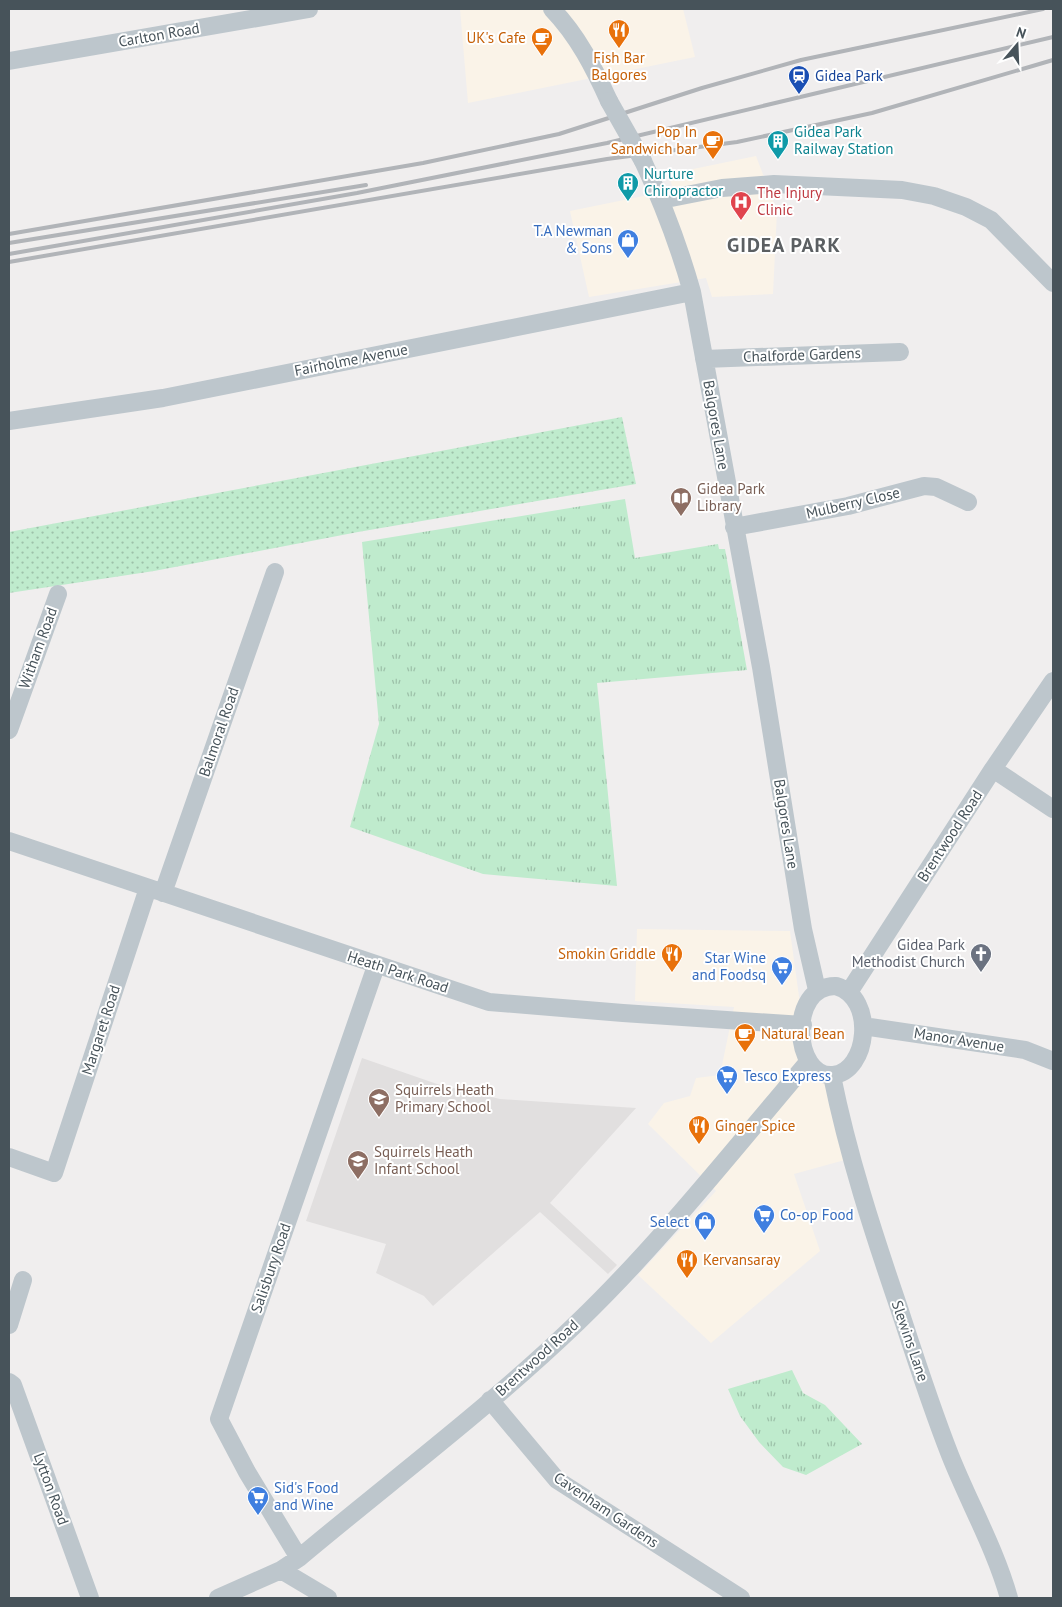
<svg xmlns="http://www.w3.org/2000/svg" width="1062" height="1607" font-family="'PT Sans',sans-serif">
<defs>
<pattern id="grass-tufts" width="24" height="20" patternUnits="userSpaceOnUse" patternTransform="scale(1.25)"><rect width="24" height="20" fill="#bfebcd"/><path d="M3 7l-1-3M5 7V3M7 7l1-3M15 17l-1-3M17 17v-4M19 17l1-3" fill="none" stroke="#9dc1a9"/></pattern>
<pattern id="garden-dots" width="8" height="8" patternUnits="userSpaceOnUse" patternTransform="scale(1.25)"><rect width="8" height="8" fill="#bfebcd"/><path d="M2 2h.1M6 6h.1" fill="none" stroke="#9dc1a9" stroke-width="1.8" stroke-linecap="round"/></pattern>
</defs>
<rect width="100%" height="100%" fill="#f0eeee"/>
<path fill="#faf3e8" d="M 460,9 L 683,9 L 695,57 L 468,103 Z
M 756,156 L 777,211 L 773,294 L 712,297 L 706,278 L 589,297 L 570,211 L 673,190 L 669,174 Z
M 637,929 L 790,931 L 808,1062 L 832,1076 L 852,1158 L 794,1174 L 820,1251 L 711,1343 L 638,1275 L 716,1191 L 648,1124 L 664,1103 L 690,1096 L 696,1078 L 720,1075 L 734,1007 L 635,1001 Z"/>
<path fill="#e1dfdf" d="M 362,1058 L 437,1084 L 500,1099 L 636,1108 L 550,1203 L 617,1265 L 608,1274 L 540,1212 L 433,1306 L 424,1296 L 376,1273 L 386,1244 L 306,1221 Z"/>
<path fill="url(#grass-tufts)" d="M 625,499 L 635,558 L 718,544 L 719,549 L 725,549 L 747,670 L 597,683 L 617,886 L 483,874 L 350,827 L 379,724 L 362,542 Z
M 792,1370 L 803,1393 L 825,1405 L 862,1444 L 806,1475 L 783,1467 L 759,1442 L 740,1416 L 728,1389 Z"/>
<path fill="url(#garden-dots)" d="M 622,417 L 636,484 L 358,532 L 154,571 L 9,593 L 9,532 Z"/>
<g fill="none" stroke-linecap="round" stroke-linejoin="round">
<path stroke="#bdc6cc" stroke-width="18" d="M 552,9 C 578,36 594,68 609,101
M 9,61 L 309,9
M 643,161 C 663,204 679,246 692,292 L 761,667 L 803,929 L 817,990
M 661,200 L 722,188 L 774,184 L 902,190 L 934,196 L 966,207 L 991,220 L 1053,283
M 704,359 L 900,352
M 9,421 L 163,398 L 692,292
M 734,527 L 848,506 L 924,486 L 936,487 L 968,502
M 9,730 L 58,594
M 993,769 L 1053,809
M 9,841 L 489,1002 L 623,1013 L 803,1025
M 163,893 L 275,572
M 836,986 C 877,998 868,1072 833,1075 C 793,1079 787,985 836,986 Z
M 849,992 L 993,769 L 1053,681
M 863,1026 L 1025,1050 L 1053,1061
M 832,1076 C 848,1155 873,1232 899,1308 C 915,1357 931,1407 950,1455 C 969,1503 995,1548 1009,1598
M 9,1157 L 54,1173 L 148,888
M 9,1325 L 23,1280
M 9,1382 L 13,1385 L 90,1598
M 490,1400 L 557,1480 L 741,1598
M 299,1558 L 247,1472 L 219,1419 L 376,966
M 281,1570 L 328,1598
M 218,1598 L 281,1570 L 299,1558 C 392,1480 491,1406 578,1322 C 661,1242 733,1150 808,1062"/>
<path stroke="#b1b4b8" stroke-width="4" d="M 9,234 L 423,163 L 559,134 L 702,88 L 801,60 L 1043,9
M 9,243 L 366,185
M 9,254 L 357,193 L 607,143 L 1053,37
M 9,262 L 607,159 L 737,142 L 872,113 L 1053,60"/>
<path stroke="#bdc6cc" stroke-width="18" d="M 609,101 L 643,161"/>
</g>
<defs>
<g id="restaurant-pin" transform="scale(1.125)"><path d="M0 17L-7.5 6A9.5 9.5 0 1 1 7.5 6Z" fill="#e8710a" stroke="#fff"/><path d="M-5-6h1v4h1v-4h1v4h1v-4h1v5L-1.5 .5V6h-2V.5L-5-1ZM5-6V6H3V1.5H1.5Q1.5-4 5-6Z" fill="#fff"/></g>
<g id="cafe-pin" transform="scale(1.125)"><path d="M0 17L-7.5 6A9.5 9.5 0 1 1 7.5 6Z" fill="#e8710a" stroke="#fff"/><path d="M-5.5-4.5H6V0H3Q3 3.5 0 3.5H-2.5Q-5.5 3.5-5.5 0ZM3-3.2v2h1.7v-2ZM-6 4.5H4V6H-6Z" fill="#fff"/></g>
<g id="station-pin" transform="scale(1.125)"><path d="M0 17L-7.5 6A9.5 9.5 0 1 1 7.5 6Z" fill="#1a4fb4" stroke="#fff"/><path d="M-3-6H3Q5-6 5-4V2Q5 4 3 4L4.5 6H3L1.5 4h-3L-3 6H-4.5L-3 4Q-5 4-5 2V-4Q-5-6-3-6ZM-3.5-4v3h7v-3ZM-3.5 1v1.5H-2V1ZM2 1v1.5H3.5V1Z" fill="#fff"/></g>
<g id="building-pin" transform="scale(1.125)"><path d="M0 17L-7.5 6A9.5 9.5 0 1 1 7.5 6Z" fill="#0f9aa8" stroke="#fff"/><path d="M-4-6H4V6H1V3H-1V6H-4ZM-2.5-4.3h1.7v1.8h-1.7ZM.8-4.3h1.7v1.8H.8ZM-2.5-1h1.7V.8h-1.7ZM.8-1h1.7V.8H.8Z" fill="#fff"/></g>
<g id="hospital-pin" transform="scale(1.125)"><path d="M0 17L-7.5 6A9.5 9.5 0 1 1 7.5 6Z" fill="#e0444e" stroke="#fff"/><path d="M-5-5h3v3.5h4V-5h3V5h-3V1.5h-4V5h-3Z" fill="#fff"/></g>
<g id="shop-pin" transform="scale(1.125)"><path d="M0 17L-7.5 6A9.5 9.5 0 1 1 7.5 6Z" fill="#3f7fe0" stroke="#fff"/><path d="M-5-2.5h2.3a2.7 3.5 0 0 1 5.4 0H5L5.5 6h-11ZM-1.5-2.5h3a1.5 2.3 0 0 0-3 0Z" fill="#fff"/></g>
<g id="library-pin" transform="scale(1.125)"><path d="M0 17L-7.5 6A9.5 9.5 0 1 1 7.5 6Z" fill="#8d6e63" stroke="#fff"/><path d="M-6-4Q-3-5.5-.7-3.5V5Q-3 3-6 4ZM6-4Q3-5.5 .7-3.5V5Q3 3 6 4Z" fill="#fff"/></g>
<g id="church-pin" transform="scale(1.125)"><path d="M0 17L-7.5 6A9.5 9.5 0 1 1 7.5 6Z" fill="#6b7280" stroke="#fff"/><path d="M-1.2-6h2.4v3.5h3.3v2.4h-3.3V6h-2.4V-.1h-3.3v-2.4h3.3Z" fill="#fff"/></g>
<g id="supermarket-pin" transform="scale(1.125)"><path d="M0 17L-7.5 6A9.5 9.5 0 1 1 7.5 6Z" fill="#3f7fe0" stroke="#fff"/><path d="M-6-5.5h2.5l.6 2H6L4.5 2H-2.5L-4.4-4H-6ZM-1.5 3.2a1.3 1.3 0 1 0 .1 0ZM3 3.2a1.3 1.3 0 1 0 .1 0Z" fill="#fff"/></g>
<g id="school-pin" transform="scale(1.125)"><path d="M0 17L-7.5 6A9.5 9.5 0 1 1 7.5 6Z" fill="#8d6e63" stroke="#fff"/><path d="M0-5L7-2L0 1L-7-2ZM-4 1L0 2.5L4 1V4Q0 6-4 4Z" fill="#fff"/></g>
</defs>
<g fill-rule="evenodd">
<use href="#restaurant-pin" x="619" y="30"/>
<use href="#cafe-pin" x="542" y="38"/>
<use href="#station-pin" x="799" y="76"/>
<use href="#cafe-pin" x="713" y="141"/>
<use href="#building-pin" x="778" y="141"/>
<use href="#building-pin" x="628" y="183"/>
<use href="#hospital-pin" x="741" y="202"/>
<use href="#shop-pin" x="628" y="240"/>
<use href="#library-pin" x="681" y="498"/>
<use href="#restaurant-pin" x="672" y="954"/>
<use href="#church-pin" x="981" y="954"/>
<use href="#supermarket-pin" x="782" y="967"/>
<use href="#cafe-pin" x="745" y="1034"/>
<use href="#supermarket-pin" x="727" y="1076"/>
<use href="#school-pin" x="379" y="1099"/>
<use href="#restaurant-pin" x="699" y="1126"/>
<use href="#school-pin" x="358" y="1161"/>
<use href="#supermarket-pin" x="764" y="1215"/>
<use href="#shop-pin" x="705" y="1222"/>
<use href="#restaurant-pin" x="687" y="1260"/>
<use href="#supermarket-pin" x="258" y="1497"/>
</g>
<g text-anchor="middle" stroke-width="4" stroke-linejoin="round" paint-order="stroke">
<g font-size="15" fill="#47535a" stroke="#fff">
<text transform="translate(159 35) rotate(-10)" y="5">Carlton Road</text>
<text transform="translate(802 355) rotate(-2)" y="5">Chalforde Gardens</text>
<text transform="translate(351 360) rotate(-11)" y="5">Fairholme Avenue</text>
<text transform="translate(716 425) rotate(80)" y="5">Balgores Lane</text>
<text transform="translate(853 503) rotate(-13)" y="5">Mulberry Close</text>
<text transform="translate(38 648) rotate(-70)" y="5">Witham Road</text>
<text transform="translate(219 732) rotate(-71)" y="5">Balmoral Road</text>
<text transform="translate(786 824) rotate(81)" y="5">Balgores Lane</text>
<text transform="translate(950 836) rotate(-57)" y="5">Brentwood Road</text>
<text transform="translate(398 972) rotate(18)" y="5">Heath Park Road</text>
<text transform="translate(101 1030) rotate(-72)" y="5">Margaret Road</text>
<text transform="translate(959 1040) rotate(9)" y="5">Manor Avenue</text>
<text transform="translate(271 1268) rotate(-71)" y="5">Salisbury Road</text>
<text transform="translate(910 1341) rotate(71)" y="5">Slewins Lane</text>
<text transform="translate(537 1358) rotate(-42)" y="5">Brentwood Road</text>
<text transform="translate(51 1489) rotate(70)" y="5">Lytton Road</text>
<text transform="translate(606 1510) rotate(34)" y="5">Cavenham Gardens</text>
</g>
<g font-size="15" fill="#c56008" stroke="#fff" text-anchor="end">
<text x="526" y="43">UK's Cafe</text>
<text x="619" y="63" text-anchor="middle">Fish Bar<tspan x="619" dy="17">Balgores</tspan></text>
<text x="697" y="137">Pop In<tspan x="697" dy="17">Sandwich bar</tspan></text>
<text x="656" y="959">Smokin Griddle</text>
<text x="761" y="1039" text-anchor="start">Natural Bean</text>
<text x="715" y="1131" text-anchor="start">Ginger Spice</text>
<text x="703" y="1265" text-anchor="start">Kervansaray</text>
</g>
<g font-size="15" fill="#164399" stroke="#fff" text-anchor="start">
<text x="815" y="81">Gidea Park</text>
</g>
<g font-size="15" fill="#0d838f" stroke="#fff" text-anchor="start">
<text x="794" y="137">Gidea Park<tspan x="794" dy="17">Railway Station</tspan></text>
<text x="644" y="179">Nurture<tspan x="644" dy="17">Chiropractor</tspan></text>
</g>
<g font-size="15" fill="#be3a42" stroke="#fff" text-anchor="start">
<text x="757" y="198">The Injury<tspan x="757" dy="17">Clinic</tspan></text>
</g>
<g font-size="15" fill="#366cbe" stroke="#fff" text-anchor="end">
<text x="612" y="236">T.A Newman<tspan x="612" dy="17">&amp; Sons</tspan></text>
<text x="766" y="963">Star Wine<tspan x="766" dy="17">and Foodsq</tspan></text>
<text x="743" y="1081" text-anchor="start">Tesco Express</text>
<text x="780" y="1220" text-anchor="start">Co-op Food</text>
<text x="689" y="1227">Select</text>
<text x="274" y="1493" text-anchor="start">Sid's Food<tspan x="274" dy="17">and Wine</tspan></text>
</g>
<g font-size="15" fill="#785e54" stroke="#fff" text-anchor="start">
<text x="697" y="494">Gidea Park<tspan x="697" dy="17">Library</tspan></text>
<text x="395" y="1095">Squirrels Heath<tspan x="395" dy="17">Primary School</tspan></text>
<text x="374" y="1157">Squirrels Heath<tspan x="374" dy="17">Infant School</tspan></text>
</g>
<g font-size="15" fill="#5b616d" stroke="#fff" text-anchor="end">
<text x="965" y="950">Gidea Park<tspan x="965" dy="17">Methodist Church</tspan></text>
</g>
<g font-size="20" font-weight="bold" letter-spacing="1" fill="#5b5f62" stroke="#fff">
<text x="784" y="252">GIDEA PARK</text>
</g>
</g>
<rect width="1062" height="1607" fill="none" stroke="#47535a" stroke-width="20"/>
<g transform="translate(1017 45) rotate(19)" stroke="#ffffff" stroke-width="4" paint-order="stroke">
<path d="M0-4L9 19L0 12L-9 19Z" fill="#47535a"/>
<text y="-8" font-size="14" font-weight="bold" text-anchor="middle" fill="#47535a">N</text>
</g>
</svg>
